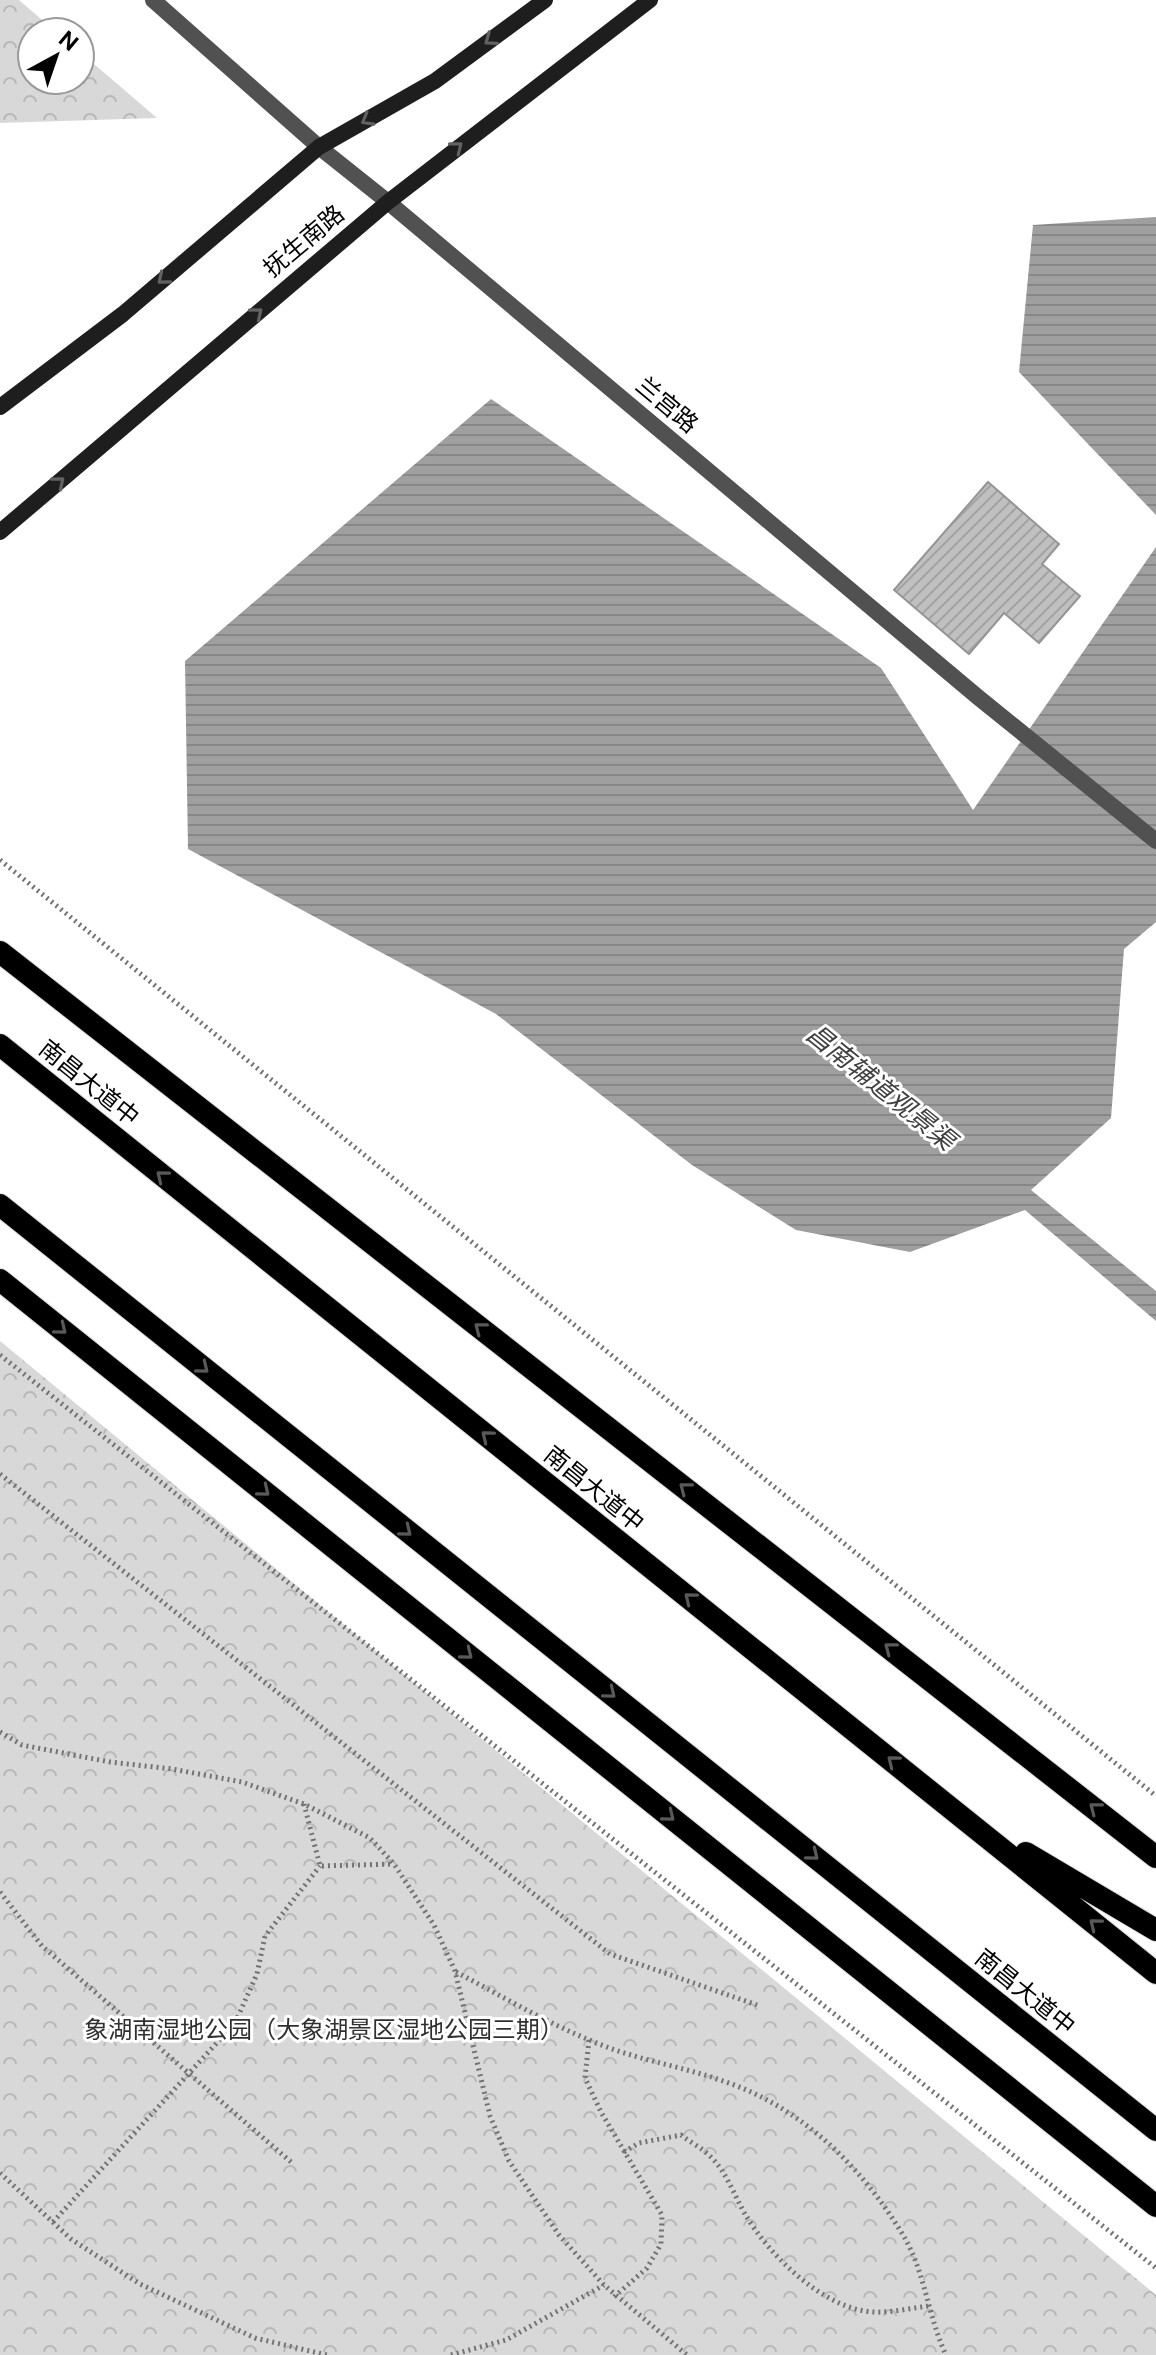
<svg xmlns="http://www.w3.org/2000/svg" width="1156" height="2355" font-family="'Public Sans','Noto Sans SC',sans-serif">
<defs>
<pattern id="park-crowns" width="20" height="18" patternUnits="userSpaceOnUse" patternTransform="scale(2)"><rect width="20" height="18" fill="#d8d8d8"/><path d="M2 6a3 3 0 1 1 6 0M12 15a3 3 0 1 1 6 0" fill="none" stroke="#b8b8b8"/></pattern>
<pattern id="water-rules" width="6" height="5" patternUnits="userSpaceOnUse" patternTransform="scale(2)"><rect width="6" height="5" fill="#9f9f9f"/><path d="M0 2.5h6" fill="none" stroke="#878787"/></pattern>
<pattern id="building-hatch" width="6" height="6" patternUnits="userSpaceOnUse" patternTransform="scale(2)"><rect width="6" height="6" fill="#c0c0c0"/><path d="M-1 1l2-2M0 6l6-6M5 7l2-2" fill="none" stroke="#a3a3a3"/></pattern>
</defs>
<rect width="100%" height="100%" fill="#fff"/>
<path fill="url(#park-crowns)" d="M 0,0 L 19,0 L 56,32 L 32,32 L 32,80 L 80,80 L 80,52 L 157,118 L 0,123 Z
M 0,1341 L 1156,2295 L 1156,2355 L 0,2355 Z"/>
<path fill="url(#water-rules)" d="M 1156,217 L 1156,515 L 1019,372 L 1033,225 Z
M 491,399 L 881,668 L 973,810 L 1156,547 L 1156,922 L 1124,949 L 1111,1118 L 1031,1190 L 1156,1291 L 1156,1321 L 1025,1210 L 910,1252 L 796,1230 L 692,1165 L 496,1014 L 188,849 L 185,661 Z"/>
<path fill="url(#building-hatch)" stroke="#959595" stroke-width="2" d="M 988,482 L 1059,544 L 1042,564 L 1080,596 L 1039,643 L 1004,613 L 969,654 L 894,590 Z"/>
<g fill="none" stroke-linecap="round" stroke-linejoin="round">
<g stroke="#dbdbdb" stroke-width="24">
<path id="trunk" d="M 0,952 L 1156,1857
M 0,1045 L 1156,1973
M 0,1205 L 1156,2130
M 0,1280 L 1156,2206
M 1026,1853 L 1156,1930"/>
</g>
<path stroke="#737373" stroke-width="5" stroke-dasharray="2 4" stroke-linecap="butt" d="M 0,860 L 1156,1796
M 0,1355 L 1156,2268
M 0,1474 L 610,1954 L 757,2005
M 0,1732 L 22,1745 L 110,1762 L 172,1769 L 242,1782 L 304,1804 L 370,1838 L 394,1864 L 434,1925 L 455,1971 L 490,2116 L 509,2161 L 559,2235 L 604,2285 L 687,2355
M 304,1804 L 320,1866 L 393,1864
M 0,1892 L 42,1946 L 291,2162
M 456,1972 C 500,1995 545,2022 592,2041 C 635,2060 682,2066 726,2082 C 802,2108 862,2167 903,2235 C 925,2271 928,2317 946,2355
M 589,2040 L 585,2078 L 601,2112 L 662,2215 L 661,2244 L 647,2268 L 614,2297
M 624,2152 L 639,2143 L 681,2135 C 690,2142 702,2148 711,2157 C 727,2173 734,2195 745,2214 C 769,2255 824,2310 874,2312 C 891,2313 911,2308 929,2306
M 0,2173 L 71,2239 L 140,2284 L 255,2338 L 327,2355
M 53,2222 L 235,2023 L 257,1974 L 265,1936 L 320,1866
M 451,2355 L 506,2340 L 604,2285"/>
<path stroke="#515151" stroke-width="16" d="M 153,0 L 319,147 L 388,202 L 979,698 L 1156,841"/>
<path stroke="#1e1e1e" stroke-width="16" d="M 0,407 L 123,314 L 319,147 L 435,81 L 545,0
M 0,532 L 388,202 L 650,0"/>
<use href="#trunk" stroke="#000" stroke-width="22"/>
</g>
<defs><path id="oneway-chevron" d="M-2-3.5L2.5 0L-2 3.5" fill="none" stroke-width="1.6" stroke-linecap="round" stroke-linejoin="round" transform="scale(2)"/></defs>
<g stroke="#626262">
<use href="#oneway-chevron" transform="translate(490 40) rotate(144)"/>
<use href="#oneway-chevron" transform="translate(367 120) rotate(150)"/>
<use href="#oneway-chevron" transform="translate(457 147) rotate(-38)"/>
<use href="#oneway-chevron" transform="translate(163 279) rotate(140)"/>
<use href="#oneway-chevron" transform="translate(257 313) rotate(-40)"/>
<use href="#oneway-chevron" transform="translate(59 482) rotate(-40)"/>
</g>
<g stroke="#595959">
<use href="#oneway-chevron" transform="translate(162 1176) rotate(-141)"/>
<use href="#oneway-chevron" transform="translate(480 1328) rotate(-142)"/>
<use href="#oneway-chevron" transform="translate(61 1329) rotate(39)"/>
<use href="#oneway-chevron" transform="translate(203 1368) rotate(39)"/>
<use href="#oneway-chevron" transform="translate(487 1436) rotate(-141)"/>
<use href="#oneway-chevron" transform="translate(685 1488) rotate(-142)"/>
<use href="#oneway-chevron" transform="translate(264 1491) rotate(39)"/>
<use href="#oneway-chevron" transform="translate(406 1531) rotate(39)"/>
<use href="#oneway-chevron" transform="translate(690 1598) rotate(-141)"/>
<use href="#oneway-chevron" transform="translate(890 1648) rotate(-142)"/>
<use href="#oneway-chevron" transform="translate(467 1654) rotate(39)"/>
<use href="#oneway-chevron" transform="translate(610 1693) rotate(39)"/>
<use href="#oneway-chevron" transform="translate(893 1761) rotate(-141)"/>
<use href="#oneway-chevron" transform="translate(1095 1808) rotate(-142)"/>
<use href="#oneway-chevron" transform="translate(669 1816) rotate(39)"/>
<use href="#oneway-chevron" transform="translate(813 1855) rotate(39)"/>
<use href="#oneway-chevron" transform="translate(1095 1924) rotate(-141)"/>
</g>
<g text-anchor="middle" stroke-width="6" stroke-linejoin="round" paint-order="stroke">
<g font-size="24" fill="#000" stroke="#fff">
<text transform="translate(304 241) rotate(-40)" y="8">抚生南路</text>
<text transform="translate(667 405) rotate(40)" y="8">兰宫路</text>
<text transform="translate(89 1083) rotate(39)" y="8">南昌大道中</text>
<text transform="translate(594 1489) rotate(39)" y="8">南昌大道中</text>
<text transform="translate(1025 1992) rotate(39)" y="8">南昌大道中</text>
</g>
<g font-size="24" fill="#2f2f2f" stroke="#fff">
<text x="324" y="2038">象湖南湿地公园（大象湖景区湿地公园三期）</text>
</g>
<g font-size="26" font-style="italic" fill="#404040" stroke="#fff">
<text transform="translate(881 1087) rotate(39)" y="9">昌南辅道观景渠</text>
</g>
</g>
<g transform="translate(56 56) rotate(40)"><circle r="38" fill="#ffffff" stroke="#999999" stroke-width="2"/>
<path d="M0-6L14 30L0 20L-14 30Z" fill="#000000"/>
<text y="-12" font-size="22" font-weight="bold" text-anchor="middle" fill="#000000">N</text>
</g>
</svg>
